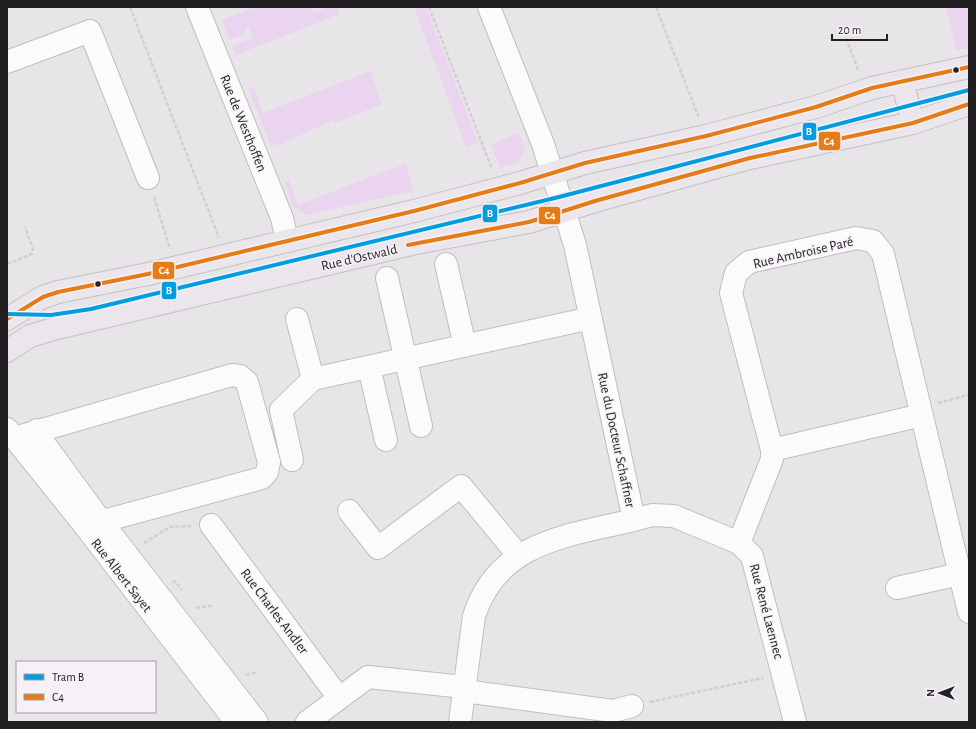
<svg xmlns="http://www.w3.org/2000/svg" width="976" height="729" font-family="'Alegreya Sans',sans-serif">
<rect width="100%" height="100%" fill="#e8e5e9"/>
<path fill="#ebd4ef" d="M 256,7 L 311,7 L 314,13 L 328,7 L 338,7 L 340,14 L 236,55 L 232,46 L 253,38 L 248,25 L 244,34 L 229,40 L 222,20 Z
M 414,7 L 426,7 L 478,142 L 466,147 Z
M 946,7 L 969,7 L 969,48 L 956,50 Z
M 370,71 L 382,104 L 335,123 L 333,120 L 279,145 L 277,144 L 271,146 L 249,90 L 254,88 L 263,113 Z
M 519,133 L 525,149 L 518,163 L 500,168 L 491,144 Z
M 406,163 L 413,191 L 306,215 L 293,206 L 285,182 L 289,180 L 298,205 Z"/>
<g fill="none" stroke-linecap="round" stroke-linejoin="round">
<g stroke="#c0bdc0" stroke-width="24">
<path id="minor" d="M 197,7 L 282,218 L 287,241
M 7,62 L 90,31 L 148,178
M 446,264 L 465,346
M 387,278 L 421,426
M 297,319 L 313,379
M 369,367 L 386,440
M 7,429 L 85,526 L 236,722
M 37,430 L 43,442 L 101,521 L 257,722
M 14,438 L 232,375 L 240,376 L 247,382 L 269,462 L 267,472 L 262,478 L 85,526
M 772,450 L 922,415
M 292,460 L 281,410 L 313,379 L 591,318
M 349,511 L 378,548 L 461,486 L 518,555
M 634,520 L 652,515 L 674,516 L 739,543 L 752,556 L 795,722
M 211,525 L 339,698
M 739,543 L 772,459 L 772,450 L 731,293 L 736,273 L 749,262 L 856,238 L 873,241 L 883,254 L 969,612
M 897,588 L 960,574
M 464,691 L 613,711 L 632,706
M 307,722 L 368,677 L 464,687
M 460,722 L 474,616 C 498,541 568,536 634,520 L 575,245 L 543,144 L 489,7"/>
</g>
<g stroke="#c2c0c2" stroke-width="24">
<path id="major" d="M 902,81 L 913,123
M 7,319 L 43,297 L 58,292 L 148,274 L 414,211 L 520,183 L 585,163 L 706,136 L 816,107 L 872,88 L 969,67
M 7,351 L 30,336 L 53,329 L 416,243 L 529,222 L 595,201 L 750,158 L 913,123 L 969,104"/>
</g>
<path stroke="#d0d0d0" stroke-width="2.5" stroke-dasharray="4 2" stroke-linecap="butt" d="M 130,7 L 219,238
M 429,7 L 492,169
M 656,7 L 699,118
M 846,38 L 859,72
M 154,197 L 170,249
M 7,264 L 32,254 L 33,249 L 25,227
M 938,403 L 969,395
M 144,543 L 170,527 L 192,526
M 173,583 L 175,581 L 182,590
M 196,608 L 213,605
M 246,675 L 258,672
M 650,702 L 763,678"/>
<use href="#minor" stroke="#fcfbfc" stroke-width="22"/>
<use href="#major" stroke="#ebe6ec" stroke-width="22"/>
<g stroke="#f6f1f7" stroke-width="7">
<path id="bus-1" d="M 408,245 L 529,222 L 595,201 L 750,158 L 913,123 L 969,104
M 7,319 L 43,297 L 58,292 L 148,274 L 414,211 L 520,183 L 585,163 L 706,136 L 816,107 L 872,88 L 969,67"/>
</g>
<use href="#bus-1" stroke="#e67c18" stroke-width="4"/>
<g stroke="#f6f1f7" stroke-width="7">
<path id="tram-1" d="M 7,314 L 51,315 L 91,309 L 559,197 L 969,90"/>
</g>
<use href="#tram-1" stroke="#009ee0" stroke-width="4"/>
</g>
<g fill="#211f21" stroke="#f6f1f7" stroke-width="1.5">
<circle cx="956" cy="70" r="3.5"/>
<circle cx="98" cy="284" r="3.5"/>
</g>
<g text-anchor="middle" stroke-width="3" stroke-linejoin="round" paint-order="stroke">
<g font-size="14" fill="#211f21" stroke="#f6f1f7">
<text transform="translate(244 123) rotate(68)" y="5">Rue de Westhoffen</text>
<text transform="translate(803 252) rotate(-13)" y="5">Rue Ambroise Paré</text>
<text transform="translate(359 257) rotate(-13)" y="5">Rue d'Ostwald</text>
<text transform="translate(617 440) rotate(78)" y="5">Rue du Docteur Schaffner</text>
<text transform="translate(122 575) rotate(52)" y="5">Rue Albert Sayet</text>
<text transform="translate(275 611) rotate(53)" y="5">Rue Charles Andler</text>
<text transform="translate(767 611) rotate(75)" y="5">Rue René Laennec</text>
</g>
</g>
<g stroke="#f6f1f7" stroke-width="1.5">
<rect x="802" y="122" width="15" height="19" rx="4" fill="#009ee0"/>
<rect x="818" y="131" width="23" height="20" rx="4" fill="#e67c18"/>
<rect x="482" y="204" width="16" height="19" rx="4" fill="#009ee0"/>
<rect x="538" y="206" width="23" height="19" rx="4" fill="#e67c18"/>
<rect x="152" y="261" width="23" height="19" rx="4" fill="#e67c18"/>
<rect x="161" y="281" width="16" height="19" rx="4" fill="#009ee0"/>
</g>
<g font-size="11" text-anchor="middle" font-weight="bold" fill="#fff">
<text x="809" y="135">B</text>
<text x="829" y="145">C4</text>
<text x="490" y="217">B</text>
<text x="550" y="219">C4</text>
<text x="164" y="274">C4</text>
<text x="169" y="294">B</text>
</g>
<rect width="976" height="729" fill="none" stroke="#211f21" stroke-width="16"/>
<rect x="16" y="661" width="140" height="52" fill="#f6f1f7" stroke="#a19da1"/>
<rect x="24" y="674" width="20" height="6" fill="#009ee0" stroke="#a19da1"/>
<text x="52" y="681" font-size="12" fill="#211f21">Tram B</text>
<rect x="24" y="694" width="20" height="6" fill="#e67c18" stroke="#a19da1"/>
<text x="52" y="701" font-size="12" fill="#211f21">C4</text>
<g transform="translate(940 693) rotate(270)" stroke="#f6f1f7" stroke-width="3" paint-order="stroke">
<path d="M0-3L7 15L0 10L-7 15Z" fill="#211f21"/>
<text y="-6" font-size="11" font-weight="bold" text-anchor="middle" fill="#211f21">N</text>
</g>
<path d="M832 34v6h55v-6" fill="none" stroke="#211f21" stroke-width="2"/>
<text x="838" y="34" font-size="12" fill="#211f21" stroke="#f6f1f7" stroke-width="3" paint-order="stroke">20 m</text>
</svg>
